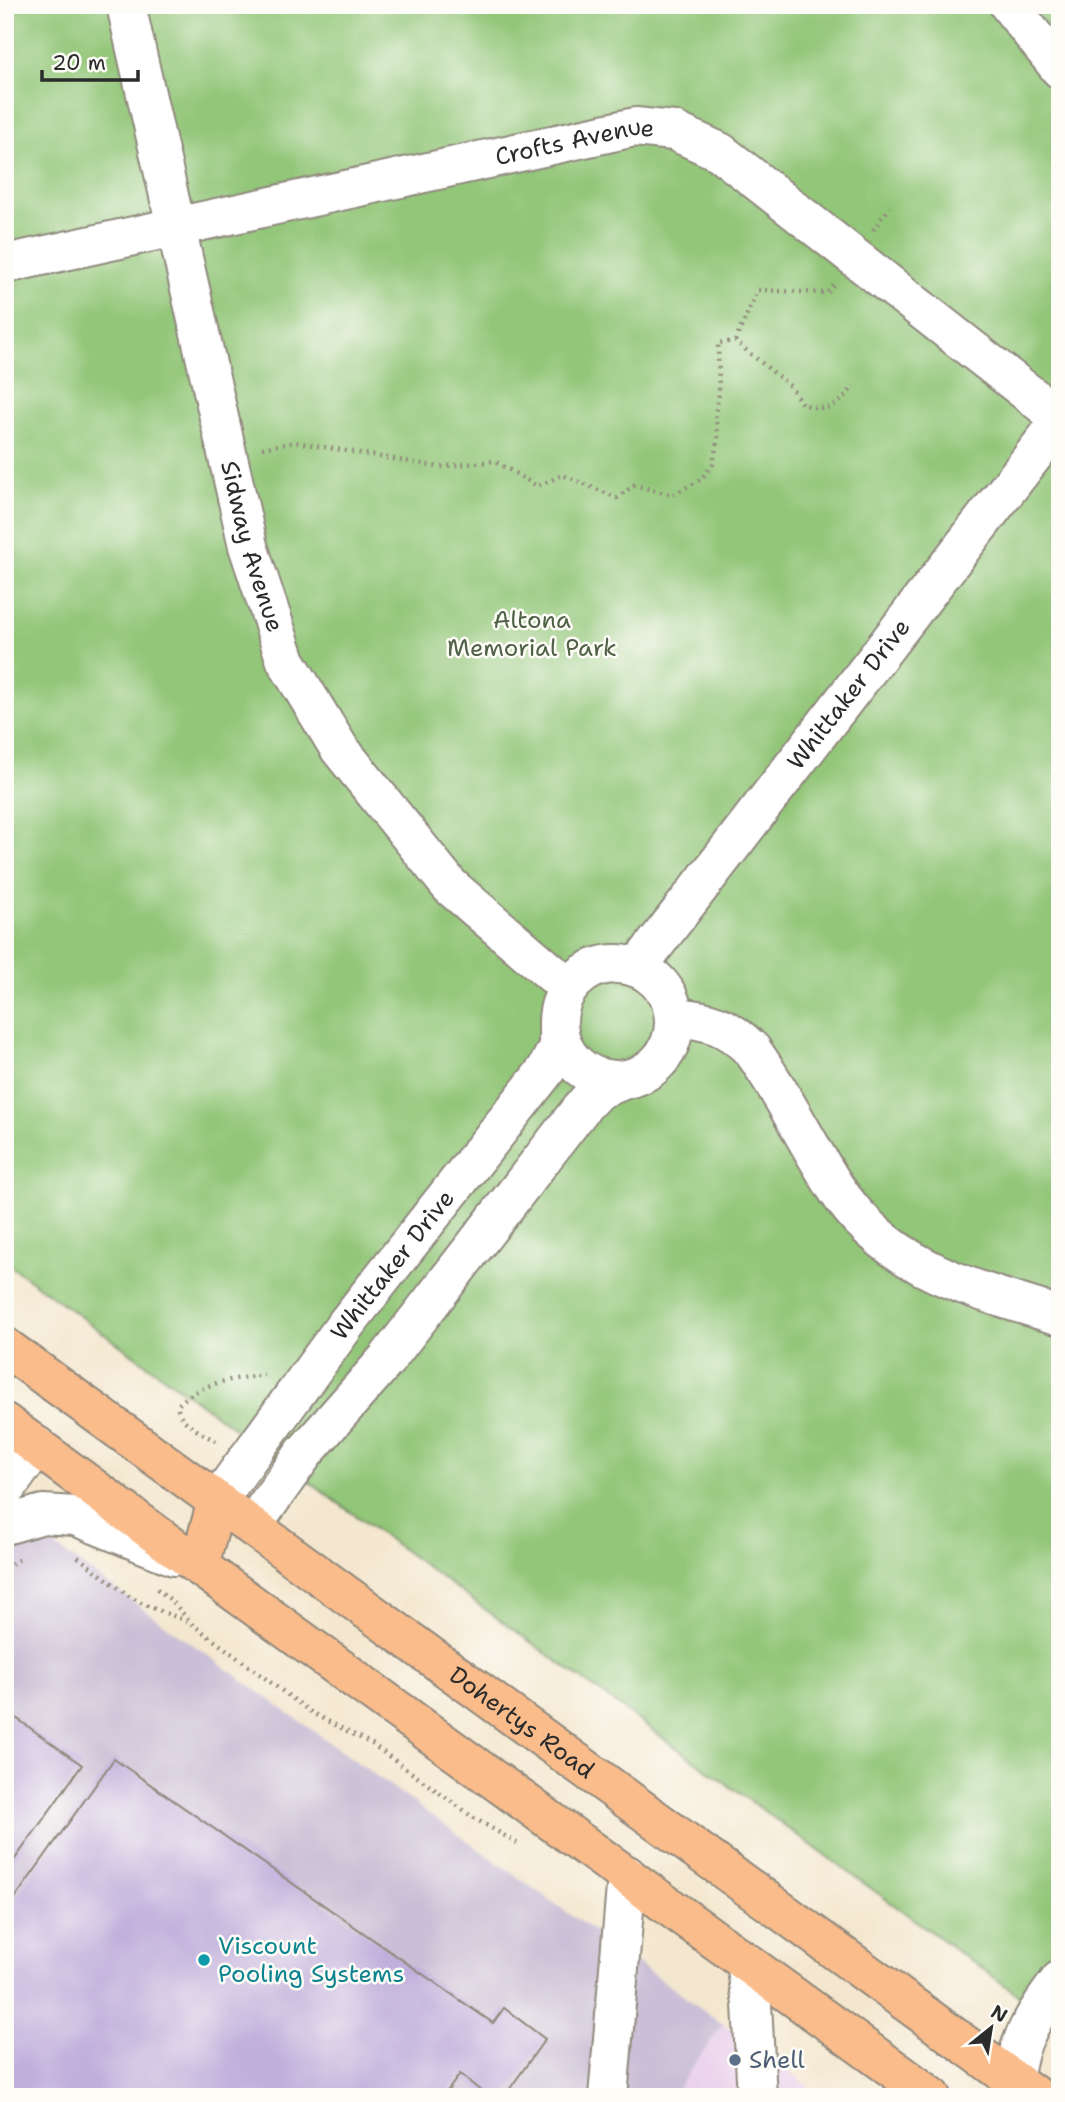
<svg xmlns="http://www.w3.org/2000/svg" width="1065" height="2102" font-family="'Shantell Sans',sans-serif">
<rect width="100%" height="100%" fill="#fdfcf7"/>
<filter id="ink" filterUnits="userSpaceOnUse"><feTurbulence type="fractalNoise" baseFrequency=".0143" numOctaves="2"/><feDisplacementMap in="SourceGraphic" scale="14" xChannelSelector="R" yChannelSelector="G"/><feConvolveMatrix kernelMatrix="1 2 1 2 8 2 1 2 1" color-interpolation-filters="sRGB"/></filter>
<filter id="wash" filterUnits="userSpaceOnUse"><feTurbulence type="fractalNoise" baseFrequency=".00686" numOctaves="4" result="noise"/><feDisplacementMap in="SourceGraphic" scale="28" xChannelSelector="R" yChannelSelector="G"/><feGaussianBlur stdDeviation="1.57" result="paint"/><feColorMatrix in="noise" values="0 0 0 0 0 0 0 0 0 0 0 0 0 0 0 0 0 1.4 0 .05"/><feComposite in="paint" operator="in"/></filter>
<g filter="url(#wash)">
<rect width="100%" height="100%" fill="#f4e7cf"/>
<path fill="#ead1ec" d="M 723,2024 L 823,2097 L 671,2097 Z"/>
<path fill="#cabfd6" d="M 5,1510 L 723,2024 L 671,2097 L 5,2097 Z"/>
<path fill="#92c678" stroke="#5e7852" stroke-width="2" d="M 5,5 L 1060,5 L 1060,2025 L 5,1262 Z"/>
<g id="blocks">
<path fill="#c0aedb" d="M 5,1710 L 82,1765 L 5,1873 Z
M 114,1759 L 493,2023 L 504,2008 L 545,2039 L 504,2097 L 488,2097 L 460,2074 L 443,2097 L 5,2097 L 5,1912 Z"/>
</g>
</g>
<g filter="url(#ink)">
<use href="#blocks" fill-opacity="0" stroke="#90897d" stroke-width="2"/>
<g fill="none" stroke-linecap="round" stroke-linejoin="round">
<g stroke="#90897d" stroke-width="42">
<g id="minor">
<path id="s1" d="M 126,5 L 248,546 L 286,661 L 339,748 L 450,886 L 569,988"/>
<path d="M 1009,5 L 1060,69"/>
<path id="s2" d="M 5,264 L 635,127 L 674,131 L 720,152 L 1060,418"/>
<circle cx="616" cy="1022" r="58"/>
<path id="s3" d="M 637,968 L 1060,421"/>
<path d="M 674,1017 C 709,1020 727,1025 752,1050 C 783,1093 806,1142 835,1187 C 889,1270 971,1288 1060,1316"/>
<path d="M 5,1490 L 37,1446"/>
<path id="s4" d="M 217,1501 L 346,1324 L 546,1070 L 558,1047 L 558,1028"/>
<path d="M 5,1525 L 43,1514 L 75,1516 L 174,1556"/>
<path d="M 252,1526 L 305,1452 L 387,1359 L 583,1106 L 598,1090 L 623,1080"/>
<path d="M 746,1962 L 752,2004 L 757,2097"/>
<path d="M 1014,2080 C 1016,2041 1037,2011 1060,1980"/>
<path d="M 608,2097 L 627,1875"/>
</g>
</g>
<g stroke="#90897d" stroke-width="42">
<g id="major">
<path id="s5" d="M 5,1347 L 1037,2097"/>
<path d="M 5,1423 L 199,1566 L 932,2097"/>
<path d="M 199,1566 L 217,1501"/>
</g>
</g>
<path stroke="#90897d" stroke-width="4.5" stroke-dasharray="2 5" stroke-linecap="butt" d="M 873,230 L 890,207
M 735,341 L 758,290 L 827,293 L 834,285
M 262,448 L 295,442 L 439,467 L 494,461 L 537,486 L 563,475 L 617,498 L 634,485 L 672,495 L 700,480 L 713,464 L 718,437 L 715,414 L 719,394 L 718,343 L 735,341 L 790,386 L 802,404 C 830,412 836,408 854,386
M 216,1441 C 203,1434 176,1421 178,1405 C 201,1382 233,1379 264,1375
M 78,1557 L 129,1596 L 143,1604 L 191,1623
M 5,1568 L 20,1559
M 157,1589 L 172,1601 L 192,1624 L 312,1713 L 372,1744 L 474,1818 L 517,1843"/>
<use href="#minor" stroke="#fff" stroke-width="38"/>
<use href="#major" stroke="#fabc8b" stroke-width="38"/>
</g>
</g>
<circle fill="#0f9aa8" stroke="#fdfcf7" stroke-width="2.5" cx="204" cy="1960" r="7"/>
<circle fill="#5c6f8a" stroke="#fdfcf7" stroke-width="2.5" cx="735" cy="2060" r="7"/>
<g text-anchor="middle" stroke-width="5" stroke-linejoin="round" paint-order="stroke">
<g font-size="24" fill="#2b2b2b" stroke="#fdfcf7">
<text dy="8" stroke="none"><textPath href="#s2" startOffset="583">Crofts Avenue</textPath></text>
<text dy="8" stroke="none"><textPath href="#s1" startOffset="556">Sidway Avenue</textPath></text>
<text dy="8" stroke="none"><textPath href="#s3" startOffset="346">Whittaker Drive</textPath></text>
<text dy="8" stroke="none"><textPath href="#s4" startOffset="294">Whittaker Drive</textPath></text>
<text dy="8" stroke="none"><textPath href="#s5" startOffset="639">Dohertys Road</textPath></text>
</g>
<g font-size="24" fill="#4f6146" stroke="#fdfcf7">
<text x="532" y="628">Altona<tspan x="532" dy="28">Memorial Park</tspan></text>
</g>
<g font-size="24" fill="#0d838f" stroke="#fdfcf7" text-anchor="start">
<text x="218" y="1954">Viscount<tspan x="218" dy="28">Pooling Systems</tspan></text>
</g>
<g font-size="24" fill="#4e5e75" stroke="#fdfcf7" text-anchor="start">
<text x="749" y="2068">Shell</text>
</g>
</g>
<rect width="1065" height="2102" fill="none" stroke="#fdfcf7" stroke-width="28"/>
<g transform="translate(991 2028) rotate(30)" stroke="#fdfcf7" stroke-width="5" paint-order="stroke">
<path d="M0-5L12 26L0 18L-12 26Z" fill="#2b2b2b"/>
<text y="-10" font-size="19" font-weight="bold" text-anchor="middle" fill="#2b2b2b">N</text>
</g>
<path d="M42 70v10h96v-10" fill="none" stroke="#2b2b2b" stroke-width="3.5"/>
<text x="52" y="70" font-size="21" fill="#2b2b2b" stroke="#fdfcf7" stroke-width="5" paint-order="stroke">20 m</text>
</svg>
